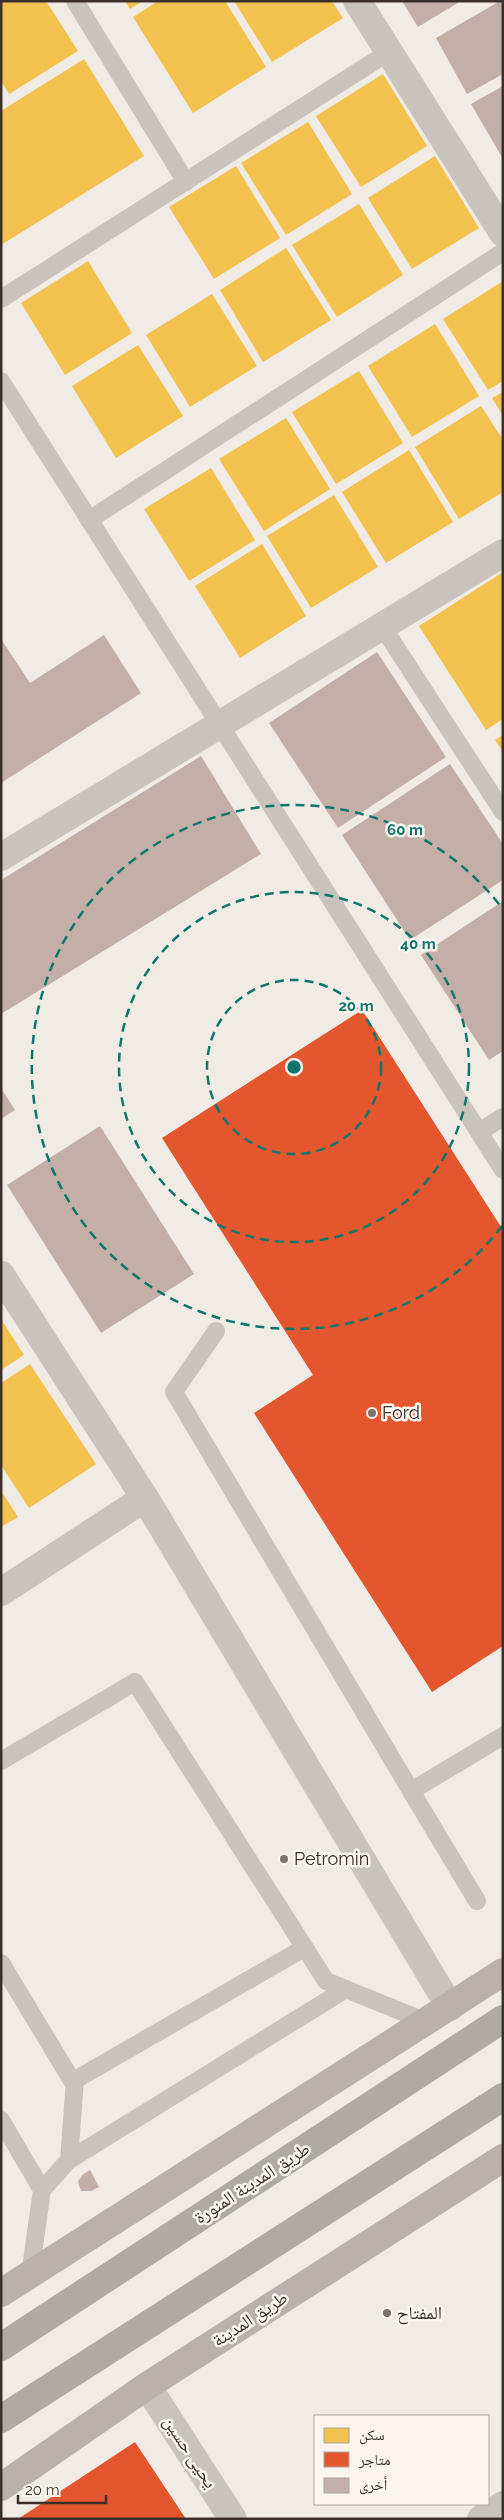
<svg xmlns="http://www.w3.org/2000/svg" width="504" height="2520" font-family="Raleway,'Noto Naskh Arabic',sans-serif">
<rect width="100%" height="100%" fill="#f0ebe5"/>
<path fill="#f2c14e" d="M 1,1 L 46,1 L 78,51 L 9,94 L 1,81 Z
M 125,1 L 143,1 L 130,9 Z
M 158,1 L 225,1 L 266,67 L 193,113 L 133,17 Z
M 234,1 L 332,1 L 343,18 L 272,62 Z
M 84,59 L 144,156 L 1,245 L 1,111 Z
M 383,74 L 427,146 L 361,187 L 316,116 Z
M 308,122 L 352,194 L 286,235 L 241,163 Z
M 435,156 L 479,228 L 412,269 L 368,198 Z
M 236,166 L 280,238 L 214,279 L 169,207 Z
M 359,204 L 403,275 L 337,317 L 292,245 Z
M 286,248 L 331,320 L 263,362 L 220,290 Z
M 88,261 L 132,333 L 65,375 L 21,303 Z
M 503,281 L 503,381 L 488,390 L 443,319 Z
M 212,294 L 257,366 L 190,407 L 146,335 Z
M 435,324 L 479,396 L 412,437 L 368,366 Z
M 138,345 L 183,416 L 116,458 L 72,386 Z
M 359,371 L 403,443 L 336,484 L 292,412 Z
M 503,392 L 503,416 L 492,398 Z
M 481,406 L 503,440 L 503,492 L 459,519 L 415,447 Z
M 286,418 L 330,489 L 264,531 L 219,459 Z
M 409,450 L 453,522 L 386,563 L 342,492 Z
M 211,468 L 255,540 L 189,581 L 144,509 Z
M 334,495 L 378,567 L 311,608 L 267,536 Z
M 262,544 L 306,616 L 240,658 L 195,586 Z
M 503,572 L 503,719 L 486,730 L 419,626 Z
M 503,735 L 503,752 L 495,740 Z
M 1,1319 L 24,1355 L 1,1370 Z
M 30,1364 L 96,1464 L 29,1508 L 1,1465 L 1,1383 Z
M 1,1491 L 18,1517 L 1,1527 Z"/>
<path fill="#e4572e" d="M 362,1010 L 503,1230 L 503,1646 L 432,1692 L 254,1413 L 313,1375 L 162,1138 Z
M 135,2442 L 186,2519 L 18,2519 Z"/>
<path fill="#c3afa7" d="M 402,1 L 461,1 L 418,27 Z
M 500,1 L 503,1 L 503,74 L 467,94 L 436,38 Z
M 503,86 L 503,159 L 471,104 Z
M 104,635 L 141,693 L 1,783 L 1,639 L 30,683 Z
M 377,652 L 446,757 L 338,828 L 269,723 Z
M 201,756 L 261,854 L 1,1014 L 1,880 Z
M 450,764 L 503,844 L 503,880 L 410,940 L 342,835 Z
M 503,901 L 503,1051 L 489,1060 L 421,955 Z
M 1,1088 L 15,1110 L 1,1119 Z
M 100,1126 L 194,1274 L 101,1333 L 7,1185 Z
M 90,2170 L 99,2187 L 91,2191 L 81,2191 L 78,2182 L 82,2175 Z"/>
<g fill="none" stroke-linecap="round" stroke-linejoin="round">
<path stroke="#c9c3be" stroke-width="18" d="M 75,1 L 186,182
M 1,299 L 389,52
M 1,381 L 503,1170
M 89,520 L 503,252
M 382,626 L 503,812
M 479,1132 L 503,1117
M 216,1331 L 174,1392 L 411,1791
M 1,1761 L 135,1682 L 326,1981 L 427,2022
M 477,1901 L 411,1791 L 503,1736
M 1,1963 L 74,2084
M 1,2120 L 42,2190 L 30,2275
M 69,2160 L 75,2080 L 304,1948
M 42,2190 L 69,2160 L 346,1989"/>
<path stroke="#c9c3be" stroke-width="28" d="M 357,1 L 503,233
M 1,857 L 503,553
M 1,1275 L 145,1498 L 450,2007
M 1,1592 L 145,1498
M 147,2386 L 233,2519
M 481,2519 L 503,2505"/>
<path stroke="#b8b1ad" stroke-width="28" d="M 1,2293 L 503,1972
M 1,2487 L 147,2386 L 503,2158"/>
<path stroke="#afaaa4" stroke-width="28" d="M 1,2347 L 503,2019
M 1,2419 L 503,2097"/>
</g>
<g fill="none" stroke="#0f766e" stroke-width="2.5" stroke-dasharray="9 6">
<circle cx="294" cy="1067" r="87"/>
<circle cx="294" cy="1067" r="175"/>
<path d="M502 1226A262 262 0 1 1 502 908"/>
</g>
<g fill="#7a716c" stroke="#fbf5ee" stroke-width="2">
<circle cx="372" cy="1413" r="5"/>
<circle cx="284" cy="1859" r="5"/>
<circle cx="387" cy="2313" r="5"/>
</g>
<g text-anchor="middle" stroke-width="5" stroke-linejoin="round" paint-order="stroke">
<g font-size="18" fill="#3b302b" stroke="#fbf5ee" text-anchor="start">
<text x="382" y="1419">Ford</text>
<text x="294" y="1865">Petromin</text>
<text x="397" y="2319">المفتاح</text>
</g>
<g font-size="18" fill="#3b302b" stroke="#fbf5ee">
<text transform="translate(252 2183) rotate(-33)" y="6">طريق المدينة المنورة</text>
<text transform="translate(250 2319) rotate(-33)" y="6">طريق المدينة</text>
<text transform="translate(190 2452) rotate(57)" y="6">يحيى حسين</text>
</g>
</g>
<circle cx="294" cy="1067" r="8" fill="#0f766e" stroke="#fbf5ee" stroke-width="2.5"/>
<g font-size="15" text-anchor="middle" font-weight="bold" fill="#0f766e" stroke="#fbf5ee" stroke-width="5" stroke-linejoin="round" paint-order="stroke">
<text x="405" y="835">60 m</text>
<text x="418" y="949">40 m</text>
<text x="356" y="1011">20 m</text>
</g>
<rect width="504" height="2520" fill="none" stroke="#3b302b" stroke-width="5"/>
<rect x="314" y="2415" width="175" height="90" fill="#fbf5ee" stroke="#aea6a0"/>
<rect x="324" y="2428" width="25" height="15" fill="#f2c14e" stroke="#aea6a0"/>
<text x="359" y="2440" font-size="15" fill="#3b302b">سكن</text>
<rect x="324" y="2452" width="25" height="15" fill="#e4572e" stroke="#aea6a0"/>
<text x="359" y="2465" font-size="15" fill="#3b302b">متاجر</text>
<rect x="324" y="2478" width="25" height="15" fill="#c3afa7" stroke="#aea6a0"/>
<text x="359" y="2490" font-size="15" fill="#3b302b">أخرى</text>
<path d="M18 2495v8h88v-8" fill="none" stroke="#3b302b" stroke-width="2.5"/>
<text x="25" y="2495" font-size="15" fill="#3b302b" stroke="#fbf5ee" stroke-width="4" paint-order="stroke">20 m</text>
</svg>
